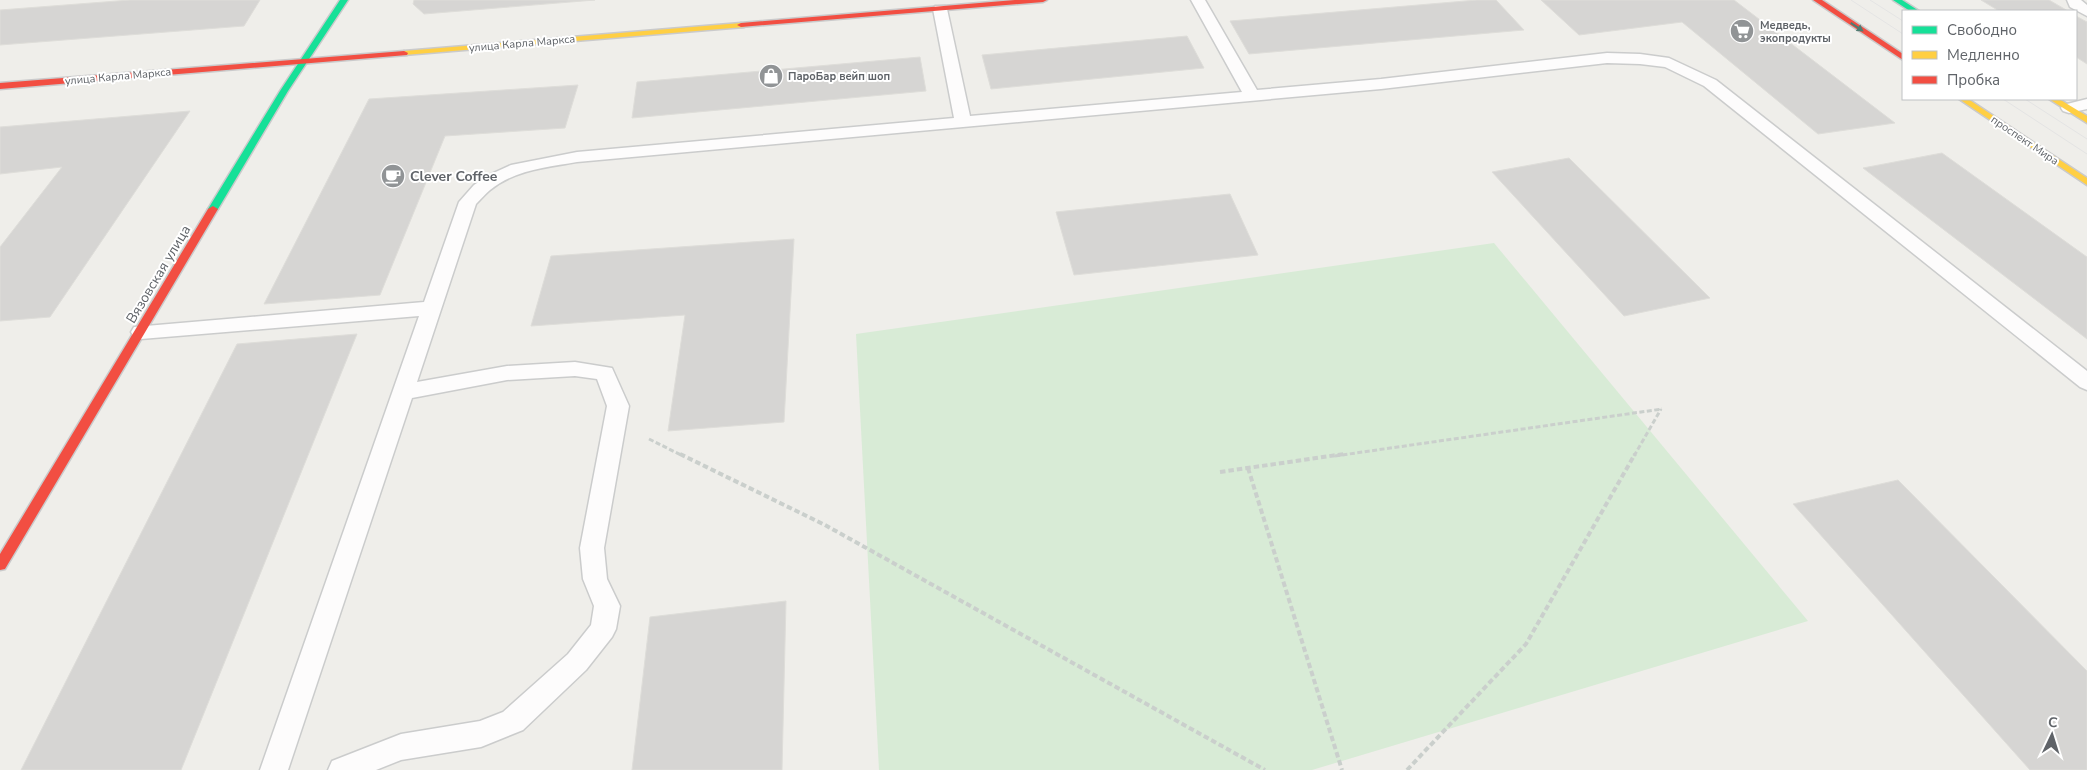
<svg xmlns="http://www.w3.org/2000/svg" width="2087" height="770" font-family="'Nunito Sans',sans-serif">
<rect width="100%" height="100%" fill="#efeeea"/>
<path fill="#d8ebd6" d="M 1494,243 L 1808,621 L 1312,770 L 879,770 L 856,334 Z"/>
<path fill="#d6d5d3" stroke="#deddd9" d="M 130,0 L 260,0 L 244,26 L 0,45 L 0,10 Z
M 414,0 L 595,0 L 424,14 L 413,4 Z
M 1477,0 L 1496,0 L 1524,30 L 1249,54 L 1230,21 Z
M 1541,0 L 1734,0 L 1895,123 L 1818,134 L 1682,22 L 1579,35 Z
M 1981,0 L 2049,0 L 2068,11 L 1999,11 Z
M 2076,16 L 2087,22 L 2087,64 L 2076,57 Z
M 1187,36 L 1204,68 L 991,89 L 982,55 Z
M 920,57 L 926,91 L 632,118 L 637,82 Z
M 578,85 L 565,128 L 445,136 L 380,295 L 264,304 L 369,99 Z
M 190,111 L 50,317 L 0,321 L 0,247 L 62,167 L 0,174 L 0,127 Z
M 1942,153 L 2087,257 L 2087,339 L 1863,168 Z
M 1569,158 L 1710,298 L 1624,316 L 1492,172 Z
M 1230,194 L 1258,255 L 1074,275 L 1056,212 Z
M 794,239 L 784,422 L 668,431 L 685,315 L 531,326 L 551,256 Z
M 357,334 L 181,770 L 21,770 L 237,344 Z
M 1898,480 L 2087,671 L 2087,770 L 2030,770 L 1793,504 Z
M 786,601 L 782,770 L 632,770 L 650,617 Z"/>
<g fill="none" stroke-linecap="round" stroke-linejoin="round">
<g stroke="#cbcccc" stroke-width="3">
<path id="lane" d="M 1191,0 L 1205,0 L 1257,90 L 1381,79 L 1607,53 L 1640,54 L 1669,58 L 1716,80 L 2087,371 L 2087,390 L 2080,387 L 1704,86 L 1665,67 L 1640,64 L 1607,63 L 1381,89 L 577,162 C 548,167 514,170 490,190 C 485,194 481,199 476,204 L 417,382 L 507,366 L 575,362 L 612,368 L 629,406 L 604,548 L 607,579 L 620,606 L 616,629 L 612,637 L 586,670 L 523,730 L 481,747 L 401,760 L 376,770 L 328,770 L 332,761 L 401,734 L 480,721 L 503,712 L 568,654 L 591,625 L 594,606 L 583,579 L 580,548 L 607,406 L 597,379 L 575,376 L 507,380 L 412,398 L 288,770 L 260,770 L 419,316 L 141,339 L 134,337 L 131,332 L 134,327 L 424,302 L 459,202 L 474,185 L 489,175 L 511,165 L 577,152 L 954,118 L 933,9 L 935,6 L 945,6 L 947,9 L 970,116 L 1242,92 Z
M 2067,0 L 2081,0 L 2087,5 L 2087,16 L 2070,7 Z
M 2087,99 L 2087,109 L 2069,113 L 2063,111 L 2061,108 L 2063,105 Z"/>
</g>
<g stroke="#cacacb" stroke-width="3">
<path id="fast" d="M 340,0 L 348,0 L 288,91 L 218,209 L 216,211 L 210,211 L 208,209 L 280,91 Z
M 1893,0 L 1902,0 L 1919,11 L 1910,11 Z"/>
</g>
<g stroke="#cacacb" stroke-width="3">
<path id="slow" d="M 741,23 L 745,25 L 744,27 L 404,55 L 400,53 L 404,51 Z
M 1959,99 L 1968,99 L 2087,178 L 2087,185 Z
M 2049,99 L 2059,99 L 2087,116 L 2087,123 Z"/>
</g>
<g stroke="#cacacb" stroke-width="3">
<path id="jam" d="M 1015,0 L 1047,0 L 1043,2 L 741,27 L 737,25 L 741,23 Z
M 1813,0 L 1822,0 L 1903,54 L 1903,60 Z
M 404,51 L 408,53 L 407,55 L 0,89 L 0,83 Z
M 213,206 L 218,209 L 5,569 L 0,570 L 0,554 L 208,209 Z"/>
</g>
<path stroke="#cacfcc" stroke-width="3" stroke-dasharray="5 2.5" stroke-linecap="butt" d="M 649,439 L 683,456
M 1335,456 L 1662,409
M 1634,456 L 1661,409"/>
<path stroke="#cacfcc" stroke-width="4" stroke-dasharray="5.5 3" stroke-linecap="butt" d="M 680,454 L 825,525 L 1265,770
M 1248,468 L 1342,770
M 1220,472 L 1344,454
M 1407,770 L 1526,644 L 1635,454"/>
<use href="#lane" fill="#fdfcfc" fill-rule="evenodd"/>
<use href="#fast" fill="#16e098" fill-rule="evenodd"/>
<use href="#slow" fill="#ffcf43" fill-rule="evenodd"/>
<use href="#jam" fill="#f24e42" fill-rule="evenodd"/>
<path stroke="#e4e4e4" stroke-width="1" d="M 1851,0 L 1903,34
M 1870,0 L 1903,21
M 2003,99 L 2087,154
M 2025,99 L 2087,139"/>
</g>
<defs><path id="oneway-solid" d="M-6-.8H1V-3.2L6.5 0L1 3.2V.8H-6Z" transform="scale(1.25)"/></defs>
<use fill="#507c72" href="#oneway-solid" transform="translate(1857 27) rotate(34)"/>
<defs>
<g id="supermarket-disc" transform="scale(1.25)"><circle r="9.5" fill="#919496" stroke="#fff"/><path d="M-6-5.5h2.5l.6 2H6L4.5 2H-2.5L-4.4-4H-6ZM-1.5 3.2a1.3 1.3 0 1 0 .1 0ZM3 3.2a1.3 1.3 0 1 0 .1 0Z" fill="#fff"/></g>
<g id="shop-disc" transform="scale(1.25)"><circle r="9.5" fill="#919496" stroke="#fff"/><path d="M-5-2.5h2.3a2.7 3.5 0 0 1 5.4 0H5L5.5 6h-11ZM-1.5-2.5h3a1.5 2.3 0 0 0-3 0Z" fill="#fff"/></g>
<g id="cafe-disc" transform="scale(1.25)"><circle r="9.5" fill="#919496" stroke="#fff"/><path d="M-5.5-4.5H6V0H3Q3 3.5 0 3.5H-2.5Q-5.5 3.5-5.5 0ZM3-3.2v2h1.7v-2ZM-6 4.5H4V6H-6Z" fill="#fff"/></g>
</defs>
<g fill-rule="evenodd">
<use href="#supermarket-disc" x="1742" y="31"/>
<use href="#shop-disc" x="771" y="76"/>
<use href="#cafe-disc" x="393" y="176"/>
</g>
<g text-anchor="middle" stroke-width="4" stroke-linejoin="round" paint-order="stroke">
<g font-size="11" font-weight="bold" fill="#5f6368" stroke="#fff" text-anchor="start">
<text x="1760" y="29">Медведь,<tspan x="1760" dy="13">экопродукты</tspan></text>
<text x="788" y="80">ПароБар вейп шоп</text>
</g>
<g font-size="11" fill="#5f6368" stroke="#fff">
<text transform="translate(522 43) rotate(-5)" y="4">улица Карла Маркса</text>
<text transform="translate(118 76) rotate(-5)" y="4">улица Карла Маркса</text>
<text transform="translate(2025 140) rotate(34)" y="4">проспект Мира</text>
</g>
<g font-size="14" font-weight="bold" fill="#5f6368" stroke="#fff" text-anchor="start">
<text x="410" y="181">Clever Coffee</text>
</g>
<g font-size="14" fill="#5f6368" stroke="#fff">
<text transform="translate(158 274) rotate(-59)" y="5">Вязовская улица</text>
</g>
</g>
<rect x="1902" y="10" width="175" height="90" fill="#ffffff" stroke="#bfc1c3"/>
<rect x="1912" y="26" width="25" height="8" fill="#16e098" stroke="#bfc1c3"/>
<text x="1947" y="35" font-size="15" fill="#5f6368">Свободно</text>
<rect x="1912" y="51" width="25" height="8" fill="#ffcf43" stroke="#bfc1c3"/>
<text x="1947" y="60" font-size="15" fill="#5f6368">Медленно</text>
<rect x="1912" y="76" width="25" height="8" fill="#f24e42" stroke="#bfc1c3"/>
<text x="1947" y="85" font-size="15" fill="#5f6368">Пробка</text>
<g transform="translate(2052 735) rotate(4)" stroke="#ffffff" stroke-width="4" paint-order="stroke">
<path d="M0-4L9 19L0 12L-9 19Z" fill="#5f6368"/>
<text y="-8" font-size="14" font-weight="bold" text-anchor="middle" fill="#5f6368">С</text>
</g>
</svg>
